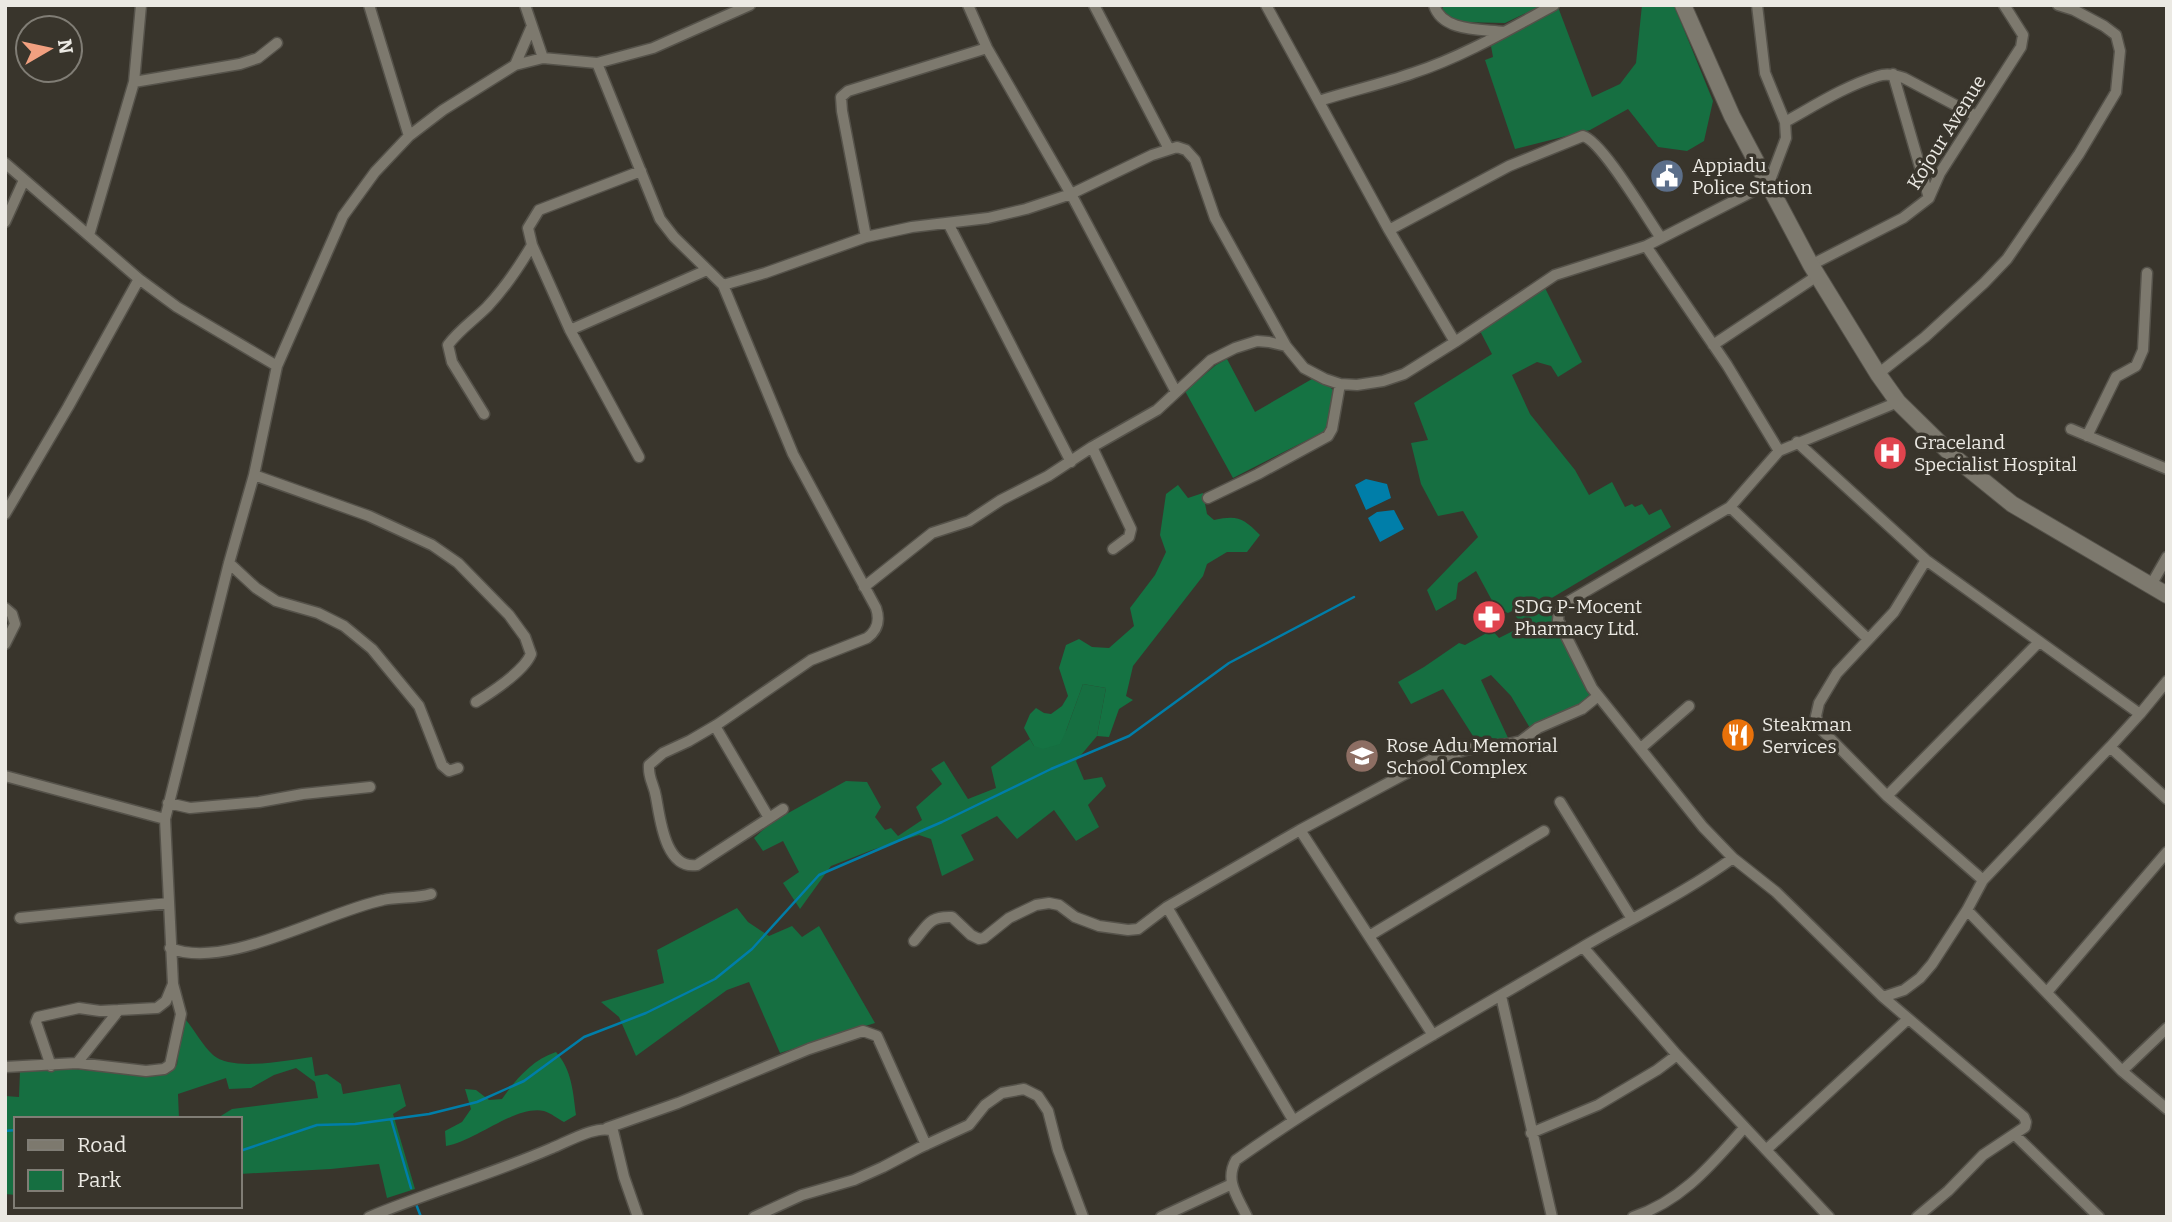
<svg xmlns="http://www.w3.org/2000/svg" width="2172" height="1222" font-family="Bitter,serif">
<rect width="100%" height="100%" fill="#39352c"/>
<path fill="#166f41" d="M 1442,5 L 1543,5 L 1505,23 L 1460,22 L 1444,14 Z
M 1642,5 L 1674,5 L 1713,101 L 1704,141 L 1687,151 L 1658,147 L 1628,109 L 1590,130 L 1515,149 L 1485,60 L 1493,57 L 1491,46 L 1558,7 L 1592,97 L 1620,84 L 1636,63 Z
M 1544,286 L 1582,362 L 1558,377 L 1551,366 L 1537,362 L 1512,375 L 1530,414 L 1575,470 L 1589,495 L 1612,482 L 1625,507 L 1632,504 L 1635,507 L 1642,504 L 1649,515 L 1661,509 L 1671,527 L 1545,602 L 1574,662 L 1593,695 L 1582,706 L 1530,728 L 1511,696 L 1491,675 L 1481,680 L 1509,740 L 1473,736 L 1443,689 L 1411,704 L 1398,682 L 1424,667 L 1459,643 L 1465,645 L 1492,630 L 1499,638 L 1523,626 L 1512,611 L 1508,613 L 1496,608 L 1476,571 L 1458,583 L 1456,599 L 1436,611 L 1427,590 L 1478,537 L 1463,511 L 1438,516 L 1421,484 L 1411,443 L 1428,440 L 1414,403 L 1492,354 L 1479,329 Z
M 1083,684 L 1106,688 L 1097,736 L 1076,761 L 1084,780 L 1102,777 L 1106,786 L 1088,805 L 1099,827 L 1076,841 L 1054,810 L 1017,839 L 997,816 L 961,835 L 974,860 L 942,876 L 931,839 L 919,835 L 872,850 L 831,866 L 800,909 L 783,883 L 799,872 L 783,841 L 763,851 L 754,838 L 772,822 L 846,781 L 867,782 L 881,807 L 875,817 L 885,830 L 891,828 L 898,836 L 922,820 L 916,807 L 942,784 L 931,769 L 944,761 L 968,799 L 996,788 L 991,767 L 1030,739 L 1034,746 L 1066,731 Z
M 737,908 L 748,922 L 769,936 L 792,926 L 802,937 L 819,926 L 875,1023 L 780,1053 L 749,982 L 727,990 L 636,1056 L 619,1017 L 601,1002 L 664,983 L 657,950 Z
M 182,1020 L 186,1020 C 195,1031 203,1046 213,1055 C 232,1072 288,1060 312,1057 L 315,1076 L 327,1074 L 341,1084 L 343,1094 L 400,1084 L 406,1106 L 393,1114 L 415,1189 L 387,1198 L 379,1164 L 331,1169 L 240,1174 L 240,1119 L 216,1119 L 232,1109 L 318,1098 L 315,1082 L 296,1068 L 274,1075 L 251,1088 L 229,1089 L 226,1078 L 178,1094 L 179,1119 L 16,1119 L 16,1195 L 5,1194 L 5,1096 L 19,1097 L 20,1071 C 36,1070 53,1068 69,1069 C 99,1070 151,1080 177,1065 Z"/>
<path fill="#157343" d="M 1227,359 L 1255,412 L 1312,379 L 1327,384 L 1334,391 L 1327,430 L 1233,478 L 1185,391 L 1216,365 Z
M 1178,485 L 1188,498 L 1203,493 L 1207,514 L 1214,520 C 1238,515 1243,518 1260,535 L 1247,552 L 1227,552 L 1207,564 L 1203,576 L 1133,666 L 1126,696 L 1133,700 L 1119,709 L 1109,737 L 1097,736 L 1106,688 L 1083,684 L 1066,731 L 1060,744 L 1043,749 L 1034,746 L 1024,728 L 1030,714 L 1036,708 L 1044,713 L 1051,714 L 1062,706 L 1068,696 L 1059,668 L 1066,645 L 1079,639 L 1092,647 L 1109,648 L 1134,626 L 1130,608 L 1155,575 L 1166,552 L 1160,535 L 1166,494 Z
M 556,1052 C 572,1070 573,1092 576,1115 L 564,1122 C 558,1119 551,1113 544,1111 C 515,1105 476,1141 446,1146 L 445,1131 L 462,1122 L 471,1109 L 465,1089 L 476,1090 L 489,1100 L 502,1099 C 516,1079 532,1060 556,1052 Z"/>
<path fill="#007ea9" d="M 1366,479 L 1387,484 L 1391,498 L 1366,510 L 1355,485 Z
M 1394,510 L 1404,529 L 1380,542 L 1368,518 L 1377,512 Z"/>
<g fill="none" stroke-linecap="round" stroke-linejoin="round">
<path stroke="#007ea9" stroke-width="2.5" d="M 391,1119 L 411,1188
M 5,1131 L 16,1130
M 240,1151 L 317,1125 L 355,1124 L 429,1114 L 477,1102 L 524,1081 L 584,1037 L 646,1013 L 715,979 L 752,949 L 819,875 L 942,822 L 1051,769 L 1129,736 L 1229,663 L 1354,597
M 416,1204 L 421,1217"/>
<g stroke="#55524a" stroke-width="13">
<path id="street" d="M 369,5 L 409,136
M 525,5 L 543,58
M 968,5 L 987,48 L 1071,194 L 1176,392
M 1094,5 L 1169,149
M 1266,5 L 1389,230 L 1455,342
M 1434,5 C 1442,32 1481,29 1504,32
M 597,63 L 660,219 L 674,237 L 723,285 L 765,273 L 866,237 L 912,227 L 988,218 L 1026,209 L 1071,194 L 1152,155 L 1177,147 L 1186,150 L 1195,160 L 1215,218 L 1286,346 L 1304,368 L 1325,379 L 1340,384 L 1357,385 L 1383,381 L 1404,374 L 1455,342 L 1555,275 L 1646,246 L 1769,183 L 1786,138 L 1785,122 L 1765,73 L 1757,5
M 515,65 L 543,58 L 597,63 L 653,48 L 750,5
M 1893,74 L 1929,198
M 134,82 L 240,64 L 258,58 L 277,43
M 1319,101 C 1350,91 1382,84 1413,73 C 1462,57 1508,30 1554,5
M 1785,122 C 1814,106 1845,86 1878,76 C 1887,73 1895,75 1904,78 L 1976,116
M 5,163 L 139,279 L 177,307 L 277,366
M 5,222 L 24,180
M 948,223 L 1071,462
M 1389,230 L 1509,166 L 1583,136 C 1602,141 1647,218 1661,238
M 89,235 L 134,82 L 141,5
M 866,237 L 842,111 L 841,97 L 848,91 L 987,48
M 1646,246 L 1727,365 L 1779,451
M 1811,265 L 1903,218 L 1929,198 L 1940,173 L 2021,47 L 2023,35 L 2004,5
M 723,285 L 793,454 L 876,608 C 880,620 878,630 867,638 L 811,660 L 718,724 L 689,741 L 663,753 L 649,765 C 648,779 654,784 656,797 C 660,818 665,870 697,865 L 783,809
M 570,330 L 707,270
M 1713,345 L 1817,276
M 1878,374 L 1925,337 L 1984,283 L 2007,259 L 2079,154 L 2116,92 L 2120,51 L 2116,35 L 2104,26 L 2074,10 L 2058,5
M 484,414 L 452,362 L 448,345 C 459,330 474,320 487,307 C 505,288 519,267 532,245
M 2071,429 L 2167,469
M 2087,436 L 2116,377 L 2136,366 L 2143,350 L 2147,273
M 1797,442 L 1926,560 L 2140,714
M 1092,447 L 1131,529 L 1129,537 L 1113,549
M 639,457 L 570,330 L 532,245 L 528,228 L 539,210 L 641,171
M 254,475 L 369,516 L 432,545 L 458,563 L 509,615 L 525,637 L 531,654 C 524,671 492,692 476,702
M 1208,498 L 1258,474 L 1328,436 L 1332,429 L 1340,384
M 1730,507 L 1868,639
M 5,514 L 68,407 L 139,279
M 1926,560 L 1894,612 L 1837,673 L 1819,703 L 1816,716 L 1819,727 L 1887,796 L 1983,880
M 229,563 L 256,588 L 276,601 L 318,613 L 344,626 L 372,649 L 419,706 L 442,765 L 449,771 L 458,768
M 2151,585 L 2167,557
M 864,587 L 932,533 L 969,521 L 1001,500 L 1048,476 L 1092,447 L 1157,410 L 1211,360 L 1235,348 L 1257,341 L 1269,342 L 1286,346
M 5,608 L 12,614 L 15,624 L 5,644
M 715,726 L 769,818
M 2110,747 L 2167,799
M 1641,748 L 1689,706
M 5,776 L 165,819
M 1887,796 L 2039,642
M 1560,802 L 1632,919
M 168,803 L 190,808 L 259,802 L 303,794 L 370,787
M 1300,830 L 1433,1035
M 1733,858 L 1703,827 L 1592,688 L 1558,620 L 1559,611 L 1566,603 L 1730,507 L 1779,451 L 1898,402
M 1167,907 L 1293,1120
M 1967,910 L 2122,1071 L 2167,1109
M 20,918 L 169,903
M 1369,936 L 1544,831
M 914,941 C 928,925 929,916 952,917 L 971,935 L 979,939 L 984,938 L 1009,918 L 1036,905 L 1049,903 L 1059,905 L 1075,917 L 1099,926 L 1128,930 L 1138,929 L 1167,907 L 1300,830 L 1431,760 L 1469,749 L 1508,744 L 1521,741 L 1538,728 L 1582,709 L 1598,696
M 1583,947 L 1677,1055 L 1829,1217
M 170,948 C 226,971 325,912 383,900 C 400,896 415,899 431,894
M 2047,992 L 2167,852
M 1501,996 L 1552,1217
M 1883,997 L 1904,990 L 1920,978 L 1932,964 L 1967,910 L 1983,880 L 2110,747 L 2140,714 L 2167,681
M 77,1063 L 119,1010
M 51,1066 L 36,1022 L 38,1017 L 79,1008 L 100,1011 L 157,1008 L 166,1001 L 173,984
M 5,1067 L 77,1063 L 146,1071 L 164,1069 L 170,1065 L 181,1014 L 173,984 L 165,819 L 229,563 L 254,475 L 277,366 L 343,216 L 375,172 L 409,136 L 443,110 L 515,65 L 531,28
M 2122,1071 L 2167,1028
M 607,1128 L 678,1103 L 809,1049 L 863,1031 L 877,1036 L 926,1145
M 1531,1133 L 1598,1105 L 1657,1070 L 1677,1055
M 2015,1135 L 2099,1217
M 1767,1149 L 1908,1019
M 369,1217 C 429,1192 492,1174 552,1148 C 567,1142 598,1124 613,1131 L 624,1177 L 638,1217
M 754,1217 L 802,1195 L 854,1180 L 883,1167 L 919,1148 L 969,1125 L 985,1105 L 1002,1093 L 1024,1089 L 1038,1096 L 1048,1111 L 1058,1150 L 1083,1217
M 1161,1217 L 1232,1184
M 1247,1217 C 1238,1197 1224,1181 1236,1160 C 1346,1082 1465,1017 1581,948 C 1632,918 1685,893 1733,858 L 1776,892 L 1883,997 L 2024,1117 L 2026,1122 L 2025,1127 L 1983,1155 L 1948,1191 L 1917,1217
M 1633,1217 C 1682,1201 1711,1165 1744,1128"/>
</g>
<g stroke="#55524a" stroke-width="18">
<path id="secondary" d="M 1683,5 L 1732,116 L 1811,265 L 1878,374 L 1898,402 L 1954,457 L 2012,504 L 2167,595"/>
</g>
<use href="#street" stroke="#7d796e" stroke-width="10"/>
<use href="#secondary" stroke="#7d796e" stroke-width="16"/>
</g>
<defs>
<g id="civic-disc" transform="scale(1.75)"><circle r="9.5" fill="#5c6f8a" stroke="#39352c"/><path d="M-.6-6.5H3V-4.5H.6V-3L4-1V1h2V6H-6V1h2V-1L-.6-3ZM-1.2 2.5V6h2.4V2.5Z" fill="#fff"/></g>
<g id="hospital-disc" transform="scale(1.75)"><circle r="9.5" fill="#e0444e" stroke="#39352c"/><path d="M-5-5h3v3.5h4V-5h3V5h-3V1.5h-4V5h-3Z" fill="#fff"/></g>
<g id="pharmacy-disc" transform="scale(1.75)"><circle r="9.5" fill="#e0444e" stroke="#39352c"/><path d="M-2-6h4v4h4v4h-4v4h-4v-4h-4v-4h4Z" fill="#fff"/></g>
<g id="restaurant-disc" transform="scale(1.75)"><circle r="9.5" fill="#e8710a" stroke="#39352c"/><path d="M-5-6h1v4h1v-4h1v4h1v-4h1v5L-1.5 .5V6h-2V.5L-5-1ZM5-6V6H3V1.5H1.5Q1.5-4 5-6Z" fill="#fff"/></g>
<g id="school-disc" transform="scale(1.75)"><circle r="9.5" fill="#8d6e63" stroke="#39352c"/><path d="M0-5L7-2L0 1L-7-2ZM-4 1L0 2.5L4 1V4Q0 6-4 4Z" fill="#fff"/></g>
</defs>
<g fill-rule="evenodd">
<use href="#civic-disc" x="1667" y="176"/>
<use href="#hospital-disc" x="1890" y="453"/>
<use href="#pharmacy-disc" x="1489" y="617"/>
<use href="#restaurant-disc" x="1738" y="735"/>
<use href="#school-disc" x="1362" y="756"/>
</g>
<g text-anchor="middle" stroke-width="7" stroke-linejoin="round" paint-order="stroke">
<g font-size="19" fill="#ebe9e3" stroke="#39352c">
<text transform="translate(1946 132) rotate(-58)" y="7">Kojour Avenue</text>
</g>
<g font-size="19" fill="#ebe9e3" stroke="#39352c" text-anchor="start">
<text x="1692" y="172">Appiadu<tspan x="1692" dy="22">Police Station</tspan></text>
<text x="1914" y="449">Graceland<tspan x="1914" dy="22">Specialist Hospital</tspan></text>
<text x="1514" y="613">SDG P-Mocent<tspan x="1514" dy="22">Pharmacy Ltd.</tspan></text>
<text x="1762" y="731">Steakman<tspan x="1762" dy="22">Services</tspan></text>
<text x="1386" y="752">Rose Adu Memorial<tspan x="1386" dy="22">School Complex</tspan></text>
</g>
</g>
<rect width="2172" height="1222" fill="none" stroke="#ebe9e3" stroke-width="14"/>
<rect x="14" y="1117" width="228" height="91" fill="#39352c" stroke="#807d75" stroke-width="2"/>
<rect x="28" y="1140" width="35" height="10" fill="#7d796e" stroke="#807d75" stroke-width="2"/>
<text x="77" y="1152" font-size="21" fill="#ebe9e3">Road</text>
<rect x="28" y="1170" width="35" height="21" fill="#166f41" stroke="#807d75" stroke-width="2"/>
<text x="77" y="1187" font-size="21" fill="#ebe9e3">Park</text>
<g transform="translate(49 49) rotate(81)"><circle r="33" fill="#39352c" stroke="#807d75" stroke-width="2"/>
<path d="M0-5L12 26L0 18L-12 26Z" fill="#f2a080"/>
<text y="-10" font-size="19" font-weight="bold" text-anchor="middle" fill="#ebe9e3">N</text>
</g>
</svg>
